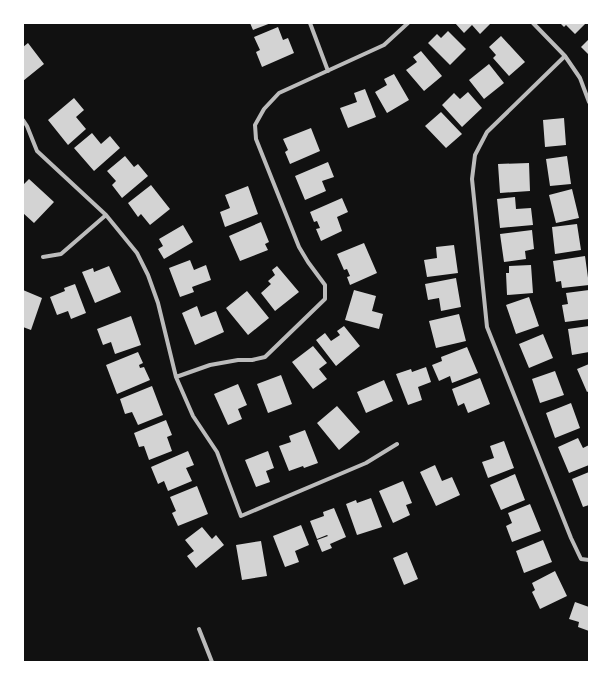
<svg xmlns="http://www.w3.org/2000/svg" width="612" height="685" font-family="Commissioner,sans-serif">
<rect width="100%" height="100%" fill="#111"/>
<path fill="#d3d3d3" d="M 250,23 L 271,23 L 253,30 Z
M 455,23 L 491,23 L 480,34 L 472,25 L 464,33 Z
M 560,23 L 586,23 L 575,34 L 566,25 L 564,27 Z
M 278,27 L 283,40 L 288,38 L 294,53 L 262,67 L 256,52 L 260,50 L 254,37 Z
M 448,31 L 466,49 L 450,65 L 428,43 L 437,34 L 441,38 Z
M 501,36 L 525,62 L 509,76 L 493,58 L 496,55 L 489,47 Z
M 589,39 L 589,55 L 581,47 Z
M 28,43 L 44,64 L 23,81 L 23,47 Z
M 421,51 L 442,76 L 424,91 L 406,70 L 417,62 L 413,57 Z
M 489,64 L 504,83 L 484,99 L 469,80 Z
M 394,74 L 409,100 L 387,113 L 375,92 L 387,85 L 384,79 Z
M 365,89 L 376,117 L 348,128 L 340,108 L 357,102 L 354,93 Z
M 468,92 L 482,108 L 462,127 L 442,105 L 454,93 L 460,99 Z
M 74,98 L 84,110 L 76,117 L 86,129 L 68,145 L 48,120 Z
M 441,112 L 462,134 L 446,148 L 425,126 Z
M 564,118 L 566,145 L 545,147 L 543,120 Z
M 311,128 L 320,151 L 290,164 L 285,152 L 288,150 L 283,139 Z
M 92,133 L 101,144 L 110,136 L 120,148 L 94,171 L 74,148 Z
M 125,156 L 134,167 L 138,164 L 148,176 L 122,198 L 112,185 L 116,181 L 107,171 Z
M 567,156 L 571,184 L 550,186 L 546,159 Z
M 328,162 L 334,177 L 322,181 L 326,191 L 305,200 L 295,176 Z
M 529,163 L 530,191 L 500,193 L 498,164 Z
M 29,179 L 54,202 L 34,223 L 23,213 L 23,185 Z
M 151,185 L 170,209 L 150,225 L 141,214 L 138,217 L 128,203 Z
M 248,186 L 258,214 L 225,227 L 220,212 L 230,208 L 225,195 Z
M 572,189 L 579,218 L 556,223 L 549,195 Z
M 515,197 L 516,209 L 531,208 L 533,225 L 500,228 L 497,199 Z
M 342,198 L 348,212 L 337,217 L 342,231 L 321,241 L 316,229 L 320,228 L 317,221 L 314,222 L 310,212 Z
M 261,222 L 269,242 L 265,244 L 268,250 L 240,261 L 229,236 Z
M 577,224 L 581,250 L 555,254 L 552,227 Z
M 183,225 L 193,242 L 164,259 L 158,249 L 163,246 L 159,239 Z
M 532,230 L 534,249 L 525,251 L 526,259 L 504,262 L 500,234 Z
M 364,243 L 377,273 L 350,285 L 347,277 L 350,276 L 347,269 L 344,270 L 337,254 Z
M 454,245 L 458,273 L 427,277 L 424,260 L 437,258 L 436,247 Z
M 585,256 L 589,285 L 562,288 L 561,281 L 556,282 L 553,261 Z
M 190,260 L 194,270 L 206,265 L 211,280 L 192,287 L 194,292 L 180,297 L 169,268 Z
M 531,265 L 533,293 L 507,295 L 506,273 L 509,273 L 509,266 Z
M 109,266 L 121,292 L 95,303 L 82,272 L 93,268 L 94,272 Z
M 277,266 L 299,292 L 275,311 L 261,293 L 271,284 L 268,281 L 275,275 L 272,270 Z
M 456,278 L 461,307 L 441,311 L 439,298 L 428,300 L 425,284 Z
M 75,284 L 86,313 L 71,319 L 68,311 L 57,315 L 50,297 L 65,291 L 64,288 Z
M 23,290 L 42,298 L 31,330 L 23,327 Z
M 354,290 L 376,296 L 372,311 L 383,314 L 379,329 L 345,320 Z
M 589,290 L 589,319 L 565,322 L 562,305 L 568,304 L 566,293 Z
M 247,291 L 269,318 L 248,335 L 226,308 Z
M 529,297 L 539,326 L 516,334 L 506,305 Z
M 197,306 L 201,317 L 216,311 L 224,332 L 195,345 L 182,313 Z
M 459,314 L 466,341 L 436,348 L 429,321 Z
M 131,316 L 141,345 L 115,354 L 111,342 L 103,345 L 97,329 Z
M 344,326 L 360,346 L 336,366 L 316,340 L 325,333 L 331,341 L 340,335 L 337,331 Z
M 589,326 L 589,352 L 572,355 L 568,329 Z
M 543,334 L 553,358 L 529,368 L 519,344 Z
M 313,346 L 327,363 L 319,369 L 327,379 L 313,389 L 292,362 Z
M 467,347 L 478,373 L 452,383 L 450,376 L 439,381 L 432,365 L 442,361 L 441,357 Z
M 138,352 L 143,363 L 139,365 L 140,368 L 144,367 L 150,380 L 117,394 L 106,365 Z
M 589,364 L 589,391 L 587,392 L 577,369 Z
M 426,367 L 431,382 L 418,387 L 422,400 L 408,405 L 396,374 L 411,369 L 412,372 Z
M 555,371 L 564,395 L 540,403 L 532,379 Z
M 281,375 L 292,404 L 268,413 L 257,384 Z
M 480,378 L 490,404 L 468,413 L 464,403 L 458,406 L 452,389 Z
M 384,380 L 393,401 L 366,413 L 357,392 Z
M 238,384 L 247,405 L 238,409 L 242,419 L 228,425 L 214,394 Z
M 152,386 L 163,415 L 138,425 L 132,412 L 125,414 L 120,399 Z
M 571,403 L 580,428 L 555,438 L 546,413 Z
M 337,406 L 360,432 L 339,450 L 317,423 Z
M 166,420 L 172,435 L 167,437 L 172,451 L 149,460 L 144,446 L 139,447 L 134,433 Z
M 305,430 L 318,463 L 304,468 L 303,466 L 289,471 L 279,446 L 291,442 L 289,436 Z
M 578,438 L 583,448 L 589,445 L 589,465 L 569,473 L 558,447 Z
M 504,441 L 514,468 L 488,478 L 482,462 L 494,458 L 490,446 Z
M 188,451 L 194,465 L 186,468 L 192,481 L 168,491 L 164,481 L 158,484 L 151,467 Z
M 268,451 L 274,468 L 266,471 L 270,482 L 256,487 L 245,460 Z
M 435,465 L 442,481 L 452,477 L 460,495 L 436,506 L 420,472 Z
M 589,472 L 589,505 L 583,507 L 572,479 Z
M 515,474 L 525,500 L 501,510 L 490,485 Z
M 403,481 L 412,503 L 406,505 L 410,515 L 393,523 L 379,491 Z
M 197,486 L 208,514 L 178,526 L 172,513 L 176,511 L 170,497 Z
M 371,498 L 382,527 L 357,535 L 346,504 L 356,500 L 357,503 Z
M 530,504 L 541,531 L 512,542 L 506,526 L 512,523 L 508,513 Z
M 334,508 L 346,537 L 330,544 L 332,548 L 322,552 L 317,540 L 328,536 L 327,535 L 317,539 L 310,521 L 324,516 L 323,512 Z
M 301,525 L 309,545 L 295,551 L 299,562 L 285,567 L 273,536 Z
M 202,527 L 212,539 L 216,535 L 224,545 L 196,568 L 187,556 L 194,551 L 185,540 Z
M 543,540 L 552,562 L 524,573 L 516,551 Z
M 261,541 L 267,576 L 242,580 L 236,545 Z
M 407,552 L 418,579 L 404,585 L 393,558 Z
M 555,571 L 567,596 L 540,609 L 532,592 L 535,590 L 532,583 Z
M 575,602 L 589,607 L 589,631 L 578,627 L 579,622 L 569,619 Z"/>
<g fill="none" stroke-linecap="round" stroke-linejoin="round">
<path stroke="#bcbcbc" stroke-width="4" d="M 310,23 L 328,71
M 533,23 L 565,56 L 580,78 L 589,102
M 565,56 L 487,132 L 475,155 L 472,179 L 487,327 L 571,538 L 581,559 L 589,560
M 23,120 L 27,126 L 37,151 L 106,215 L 137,253 L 148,275 L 158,303 L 176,377 L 193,416 L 217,452 L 241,516 L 366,463 L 397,444
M 43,257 L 61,254 L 106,215
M 176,377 L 210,365 L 238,360 L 252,360 L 265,357 L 325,299 L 325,285 L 308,262 L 299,247 L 256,139 L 255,125 L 264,109 L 279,93 L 384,45 L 408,23
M 199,629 L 212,662"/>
</g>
<rect width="612" height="685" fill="none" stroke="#ffffff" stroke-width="48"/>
</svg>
